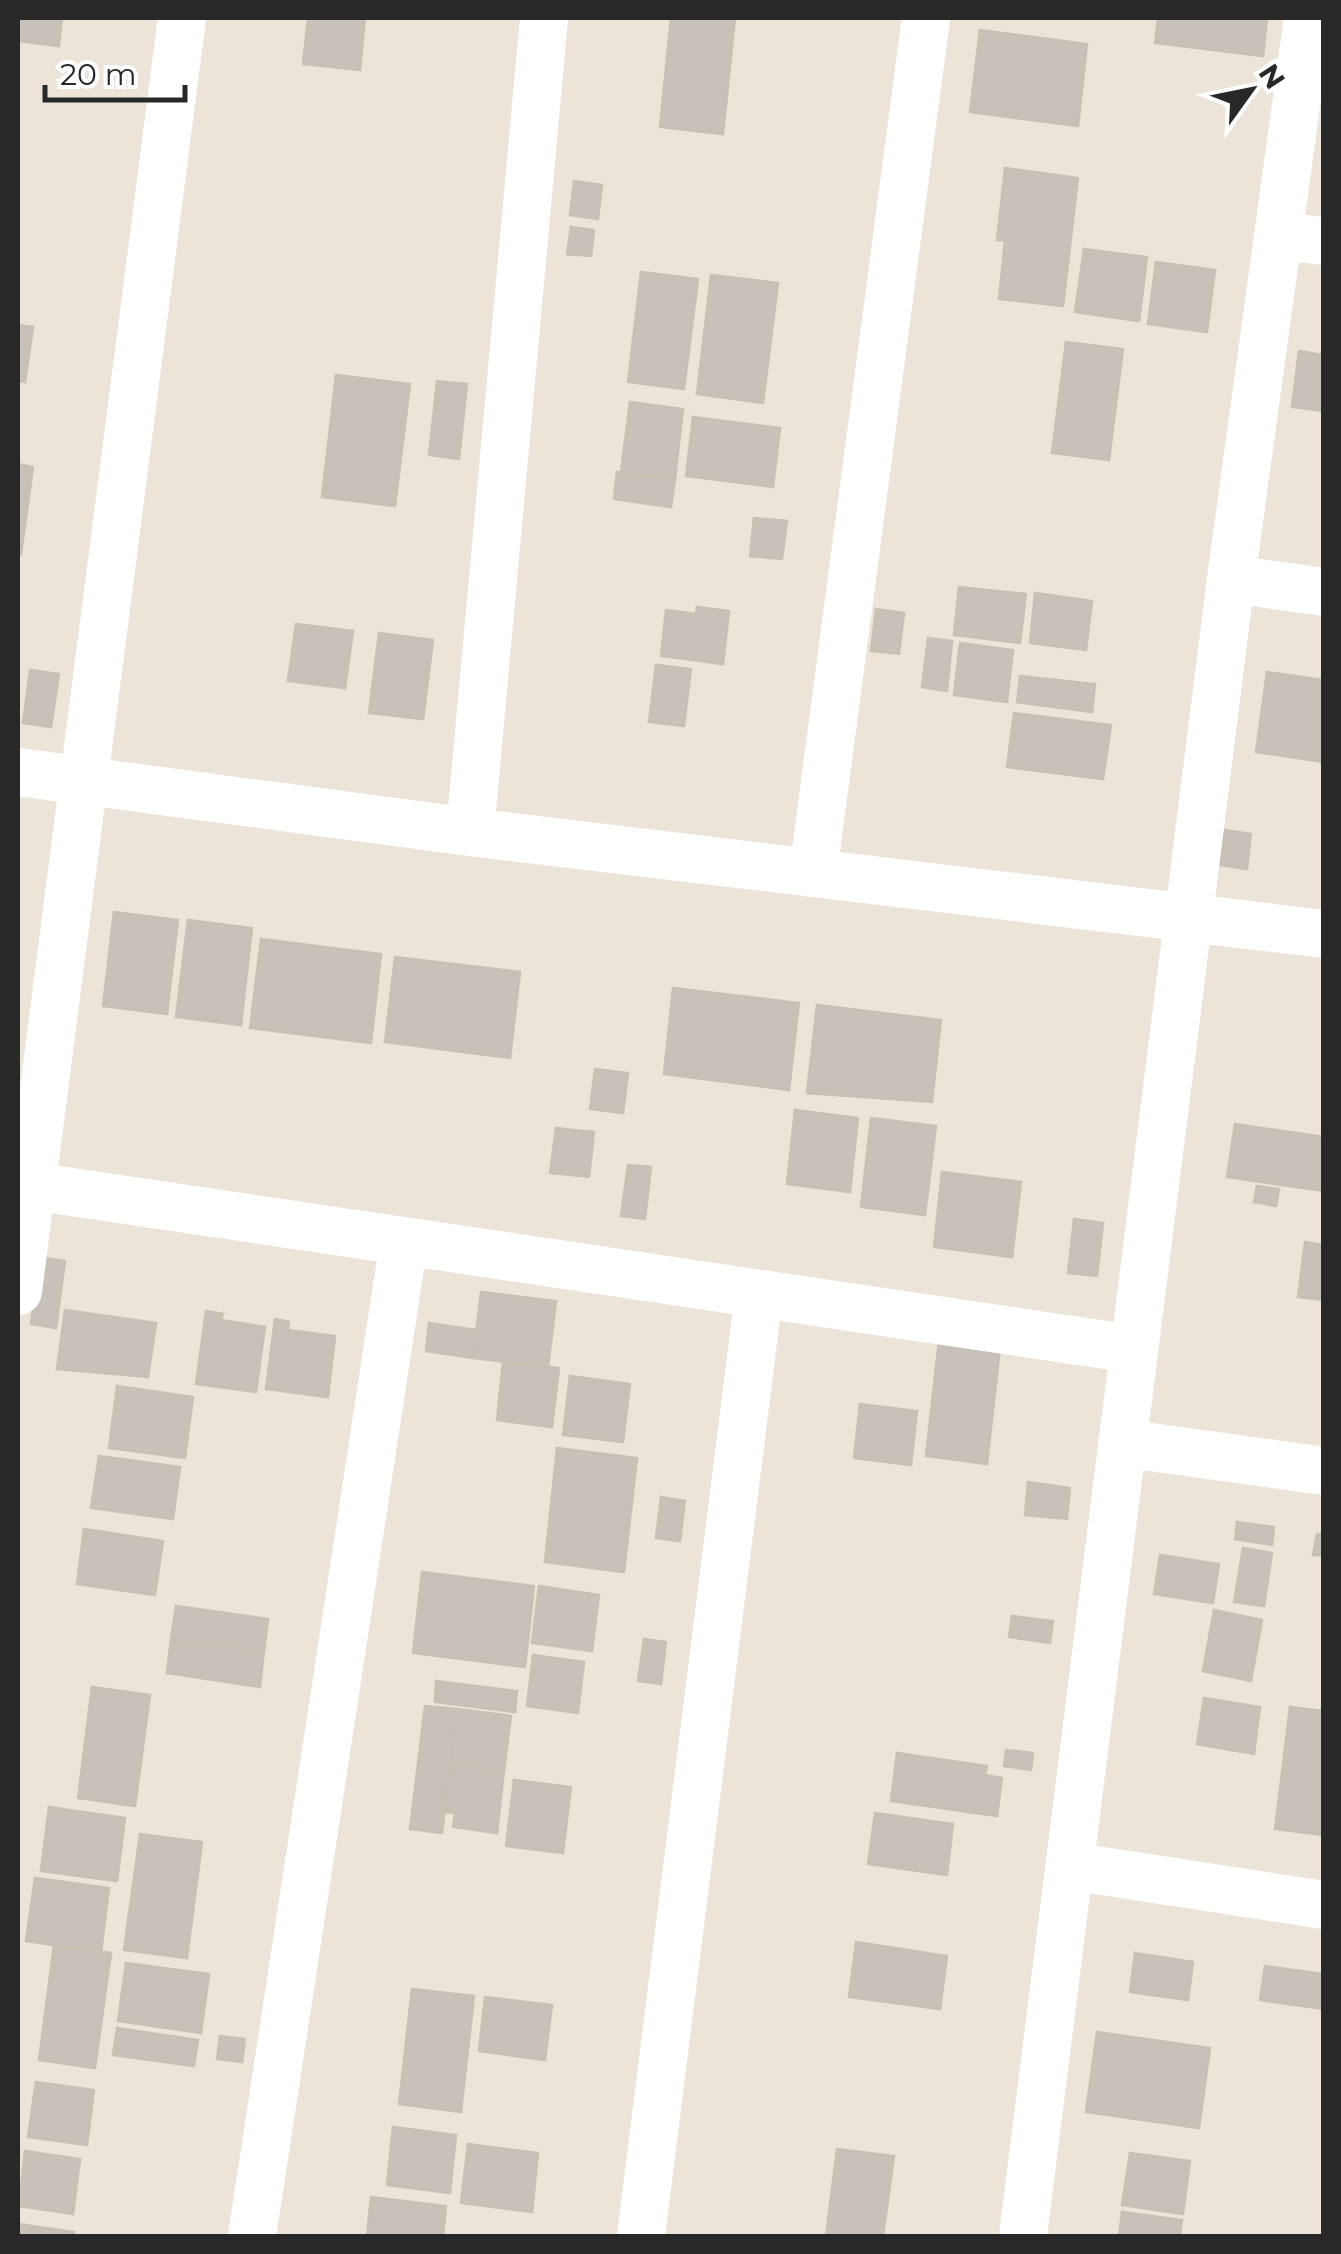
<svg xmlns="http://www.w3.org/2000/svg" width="1341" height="2254" font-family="Montserrat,sans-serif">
<rect width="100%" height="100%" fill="#ece4d9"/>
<path fill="#c7c1b9" stroke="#c7c0b3" stroke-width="2.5" d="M 18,18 L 62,18 L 59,46 L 18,41 Z
M 308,18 L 365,18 L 360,70 L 303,64 Z
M 671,18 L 735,18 L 723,134 L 660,127 Z
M 1158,18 L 1267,18 L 1263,56 L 1155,43 Z
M 980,30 L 1087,44 L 1078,126 L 970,112 Z
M 1005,168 L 1078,178 L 1063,306 L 999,299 L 1005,240 L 997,240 Z
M 574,181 L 602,185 L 598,219 L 570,215 Z
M 571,227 L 594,230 L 591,256 L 567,254 Z
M 1084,249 L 1147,257 L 1139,321 L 1075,312 Z
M 1156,262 L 1215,270 L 1207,332 L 1148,324 Z
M 641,272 L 698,279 L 684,389 L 628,382 Z
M 711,275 L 778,283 L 763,403 L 697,394 Z
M 18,325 L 33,327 L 25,382 L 18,381 Z
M 1066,342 L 1123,349 L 1109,460 L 1052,453 Z
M 1299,351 L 1324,355 L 1324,411 L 1292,407 Z
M 336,375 L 410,384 L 395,506 L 322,497 Z
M 437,381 L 467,384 L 459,459 L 429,455 Z
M 630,402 L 683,409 L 675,479 L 621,472 Z
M 693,417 L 780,428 L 773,487 L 686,476 Z
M 18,464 L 33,467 L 21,554 L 18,553 Z
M 617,472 L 675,479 L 671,507 L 614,499 Z
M 754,518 L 787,521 L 782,559 L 750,556 Z
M 959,587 L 1026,594 L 1020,643 L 954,635 Z
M 1035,593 L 1092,601 L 1086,650 L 1030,643 Z
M 697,607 L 729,611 L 723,664 L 661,656 L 666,610 L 696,614 Z
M 876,609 L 904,613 L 899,654 L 871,651 Z
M 296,624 L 353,631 L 345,688 L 288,681 Z
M 379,633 L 433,640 L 423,719 L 369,713 Z
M 928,638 L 952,641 L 947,691 L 922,687 Z
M 960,643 L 1013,650 L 1007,702 L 954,695 Z
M 656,665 L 691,669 L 684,726 L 649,722 Z
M 30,670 L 59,674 L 51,727 L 23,723 Z
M 1267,672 L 1324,680 L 1324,762 L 1256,752 Z
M 1020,676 L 1095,684 L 1092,712 L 1017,702 Z
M 1014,713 L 1111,725 L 1103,779 L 1007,767 Z
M 1225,830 L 1251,834 L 1247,869 L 1220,865 Z
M 114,912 L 178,920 L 167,1014 L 103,1006 Z
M 188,920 L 252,928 L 241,1025 L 176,1017 Z
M 261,939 L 381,954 L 371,1043 L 250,1028 Z
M 395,957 L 520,972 L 510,1058 L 385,1042 Z
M 673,988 L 799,1003 L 789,1090 L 664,1074 Z
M 817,1005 L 941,1020 L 932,1102 L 807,1093 Z
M 595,1069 L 628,1073 L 623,1113 L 590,1109 Z
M 795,1110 L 858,1118 L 850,1192 L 787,1184 Z
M 871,1118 L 936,1126 L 925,1215 L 861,1207 Z
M 1235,1124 L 1324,1137 L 1324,1191 L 1227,1177 Z
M 556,1128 L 594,1132 L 589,1177 L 550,1173 Z
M 628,1165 L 651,1167 L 645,1219 L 621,1216 Z
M 942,1172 L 1021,1182 L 1012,1257 L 934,1247 Z
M 1257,1186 L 1279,1189 L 1276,1206 L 1254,1202 Z
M 1074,1219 L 1103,1223 L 1097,1276 L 1068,1273 Z
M 1305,1242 L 1324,1245 L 1324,1300 L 1298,1297 Z
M 39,1257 L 65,1261 L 56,1328 L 31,1324 Z
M 481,1292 L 556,1301 L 548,1367 L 473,1358 Z
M 65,1310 L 156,1323 L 148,1377 L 57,1369 Z
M 206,1311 L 223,1314 L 221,1320 L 265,1327 L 256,1392 L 196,1384 Z
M 275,1319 L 289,1322 L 288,1330 L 335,1336 L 328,1397 L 266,1389 Z
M 429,1323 L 476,1330 L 473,1358 L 426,1351 Z
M 939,1340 L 1000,1348 L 987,1464 L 926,1456 Z
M 503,1361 L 559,1368 L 552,1427 L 497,1420 Z
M 570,1376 L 630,1384 L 623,1442 L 563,1435 Z
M 117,1386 L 193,1397 L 185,1458 L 109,1448 Z
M 860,1404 L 917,1411 L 911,1465 L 854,1458 Z
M 557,1448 L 637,1458 L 624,1572 L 545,1562 Z
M 99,1456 L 180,1467 L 173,1519 L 91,1508 Z
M 1028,1482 L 1070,1488 L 1067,1519 L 1025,1515 Z
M 661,1497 L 685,1501 L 680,1541 L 656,1538 Z
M 1237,1522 L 1274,1527 L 1272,1545 L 1235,1539 Z
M 84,1529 L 163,1541 L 155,1595 L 77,1584 Z
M 1317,1534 L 1324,1535 L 1324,1556 L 1313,1555 Z
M 1243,1548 L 1272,1553 L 1264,1606 L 1234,1602 Z
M 1160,1555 L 1219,1564 L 1213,1603 L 1154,1594 Z
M 422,1572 L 534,1586 L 525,1667 L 413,1653 Z
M 539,1586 L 599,1595 L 592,1651 L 532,1643 Z
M 176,1606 L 268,1619 L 264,1652 L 171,1639 Z
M 1214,1610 L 1262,1620 L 1251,1681 L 1203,1671 Z
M 1012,1616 L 1053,1621 L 1050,1643 L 1009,1637 Z
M 171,1639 L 264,1651 L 260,1687 L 167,1673 Z
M 644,1639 L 666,1642 L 661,1684 L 638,1681 Z
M 533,1655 L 584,1662 L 578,1713 L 527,1706 Z
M 436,1681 L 517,1691 L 515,1712 L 435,1702 Z
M 92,1687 L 150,1695 L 135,1806 L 78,1798 Z
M 1204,1698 L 1260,1707 L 1254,1754 L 1197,1744 Z
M 425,1706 L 457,1709 L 442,1833 L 410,1829 Z
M 1290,1707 L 1324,1711 L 1324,1835 L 1275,1829 Z
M 457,1709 L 511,1716 L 504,1771 L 450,1765 Z
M 1006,1750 L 1033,1753 L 1031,1770 L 1004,1766 Z
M 897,1753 L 987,1766 L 985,1775 L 1002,1778 L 997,1816 L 891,1801 Z
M 450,1765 L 504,1771 L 497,1833 L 453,1827 L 455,1813 L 444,1812 Z
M 514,1780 L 571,1787 L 563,1853 L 506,1846 Z
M 49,1807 L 125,1818 L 117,1881 L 41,1871 Z
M 875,1813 L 953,1824 L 947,1875 L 868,1864 Z
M 140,1834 L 202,1842 L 187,1958 L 124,1950 Z
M 35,1878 L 109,1888 L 101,1952 L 26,1941 Z
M 856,1942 L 947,1956 L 940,2009 L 849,1997 Z
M 54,1945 L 111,1953 L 95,2068 L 39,2060 Z
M 1135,1953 L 1193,1962 L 1188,2000 L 1130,1992 Z
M 126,1963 L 209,1974 L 201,2033 L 118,2021 Z
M 1265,1966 L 1324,1974 L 1324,2009 L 1260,2000 Z
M 412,1989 L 474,1996 L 461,2112 L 399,2104 Z
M 485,1997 L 552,2005 L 545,2060 L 479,2051 Z
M 117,2028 L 198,2040 L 194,2066 L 113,2055 Z
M 1097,2032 L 1210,2048 L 1199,2128 L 1086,2112 Z
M 220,2036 L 245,2039 L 242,2062 L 217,2059 Z
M 36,2082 L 94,2090 L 87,2145 L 28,2137 Z
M 393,2127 L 456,2135 L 450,2193 L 387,2185 Z
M 468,2144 L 538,2153 L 532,2212 L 461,2203 Z
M 837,2149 L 894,2156 L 883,2236 L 826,2236 Z
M 25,2151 L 80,2159 L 73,2214 L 19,2206 Z
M 1130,2153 L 1190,2161 L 1183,2214 L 1122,2205 Z
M 371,2197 L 446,2206 L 443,2236 L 367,2236 Z
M 1122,2212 L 1182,2220 L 1180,2236 L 1119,2236 Z
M 18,2224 L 74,2232 L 73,2236 L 18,2236 Z"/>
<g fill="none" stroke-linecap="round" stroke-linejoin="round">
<path stroke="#fff" stroke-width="48" d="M 1278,236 L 1324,241
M 1231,579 L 1324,592
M 18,772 L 470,832 L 1324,934
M 470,832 L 544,18
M 813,873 L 926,18
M 18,1184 L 1133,1349
M 18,1291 L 182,18
M 1122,1443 L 1324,1471
M 1070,1866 L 1324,1905
M 252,2236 L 404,1241
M 641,2236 L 759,1294
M 1023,2236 L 1231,579 L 1308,18"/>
</g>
<rect width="1341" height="2254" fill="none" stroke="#282828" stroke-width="40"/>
<g transform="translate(1251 90) rotate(57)" stroke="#ffffff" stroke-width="8" paint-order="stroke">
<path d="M0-8L18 38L0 25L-18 38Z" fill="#282828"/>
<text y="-15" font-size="28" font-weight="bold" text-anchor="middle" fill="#282828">N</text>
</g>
<path d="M45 85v15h140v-15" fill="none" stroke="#282828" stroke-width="5"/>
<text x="60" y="85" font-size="30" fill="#282828" stroke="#ffffff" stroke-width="8" paint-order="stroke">20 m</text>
</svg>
